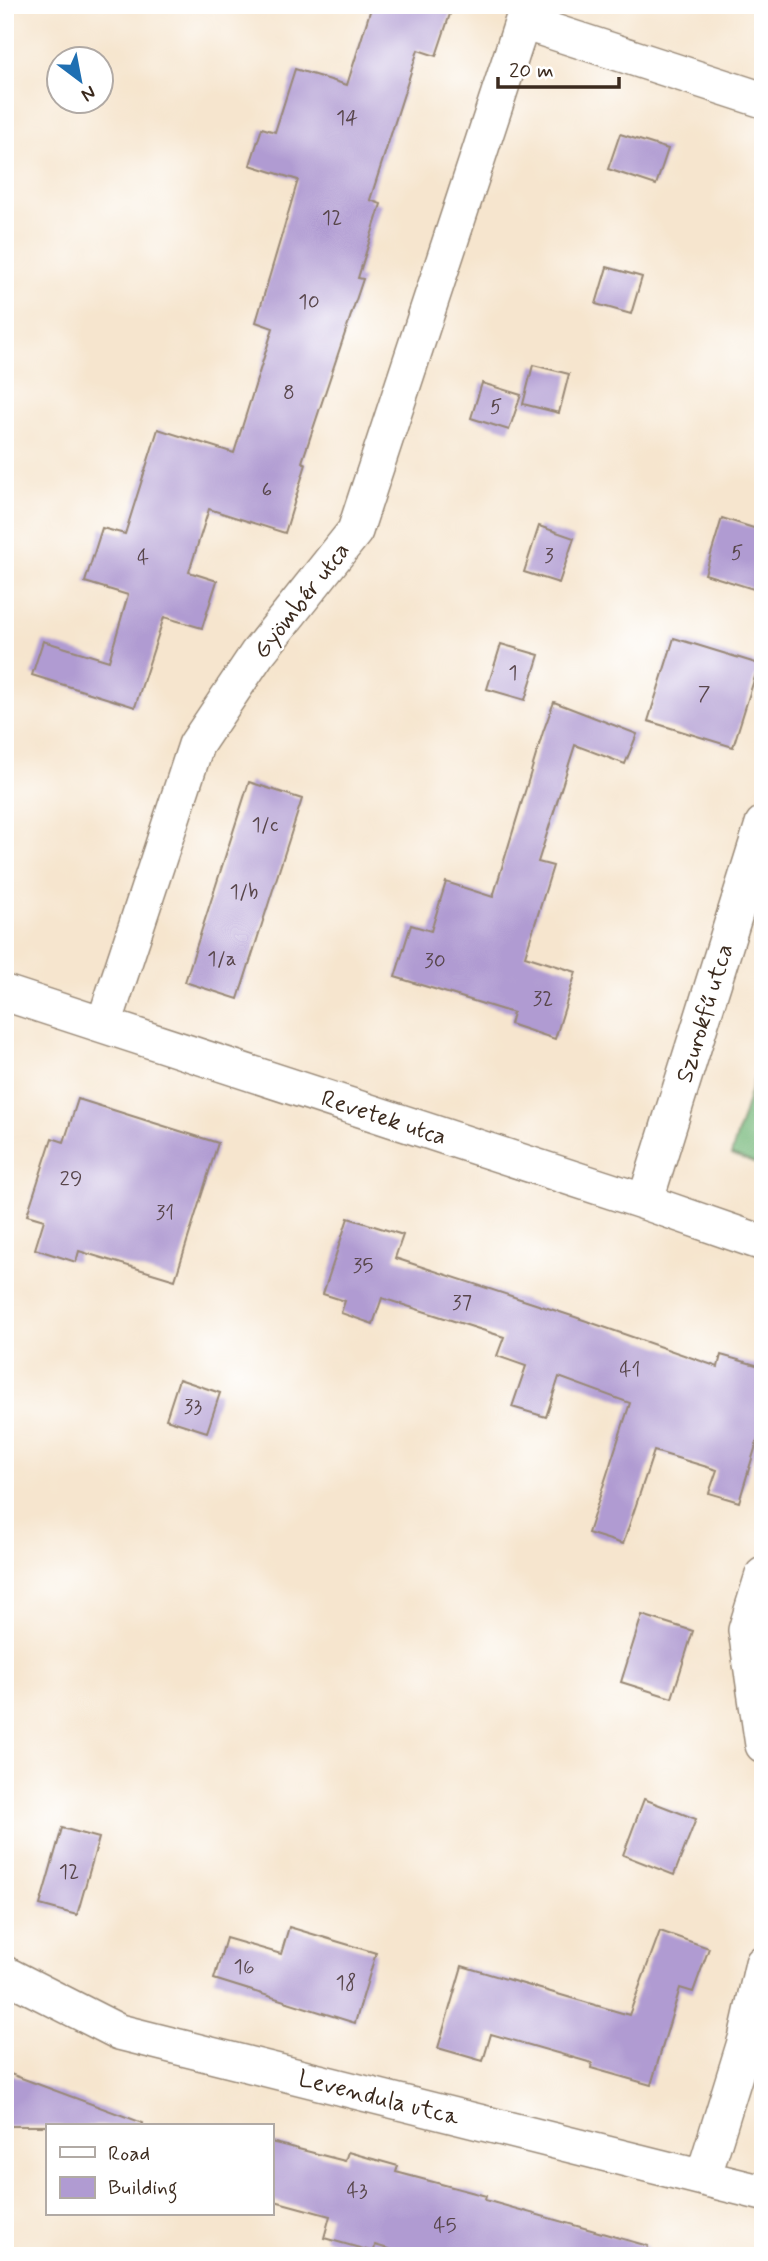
<svg xmlns="http://www.w3.org/2000/svg" width="768" height="2261" font-family="Mynerve,sans-serif">
<rect width="100%" height="100%" fill="#fff"/>
<filter id="ink" filterUnits="userSpaceOnUse"><feTurbulence type="fractalNoise" baseFrequency=".0143" numOctaves="2"/><feDisplacementMap in="SourceGraphic" scale="14" xChannelSelector="R" yChannelSelector="G"/><feConvolveMatrix kernelMatrix="1 2 1 2 8 2 1 2 1" color-interpolation-filters="sRGB"/></filter>
<filter id="wash" filterUnits="userSpaceOnUse"><feTurbulence type="fractalNoise" baseFrequency=".00686" numOctaves="4" result="noise"/><feDisplacementMap in="SourceGraphic" scale="28" xChannelSelector="R" yChannelSelector="G"/><feGaussianBlur stdDeviation="1.57" result="paint"/><feColorMatrix in="noise" values="0 0 0 0 0 0 0 0 0 0 0 0 0 0 0 0 0 1.4 0 .05"/><feComposite in="paint" operator="in"/></filter>
<g filter="url(#wash)">
<rect width="100%" height="100%" fill="#f6e5ce"/>
<path fill="#76b87a" stroke="#58714c" stroke-width="2" d="M 763,1050 L 763,1166 L 731,1155 Z"/>
<g id="blocks">
<path fill="#b09bd2" d="M 372,5 L 453,5 L 436,56 L 418,50 L 370,200 L 381,204 L 358,278 L 363,279 L 302,462 L 306,464 L 285,533 L 209,509 L 189,572 L 217,581 L 202,628 L 164,617 L 135,707 L 32,675 L 43,641 L 109,661 L 128,595 L 85,582 L 102,528 L 125,534 L 158,429 L 234,453 L 273,328 L 256,322 L 298,180 L 250,165 L 262,128 L 275,132 L 295,69 L 347,85 Z
M 620,134 L 668,149 L 656,185 L 608,169 Z
M 607,267 L 642,277 L 631,314 L 596,304 Z
M 533,365 L 569,374 L 559,413 L 523,404 Z
M 482,383 L 521,395 L 509,430 L 471,418 Z
M 722,518 L 763,531 L 763,592 L 705,574 Z
M 539,526 L 574,538 L 559,583 L 524,572 Z
M 674,638 L 759,664 L 733,747 L 648,721 Z
M 501,644 L 539,655 L 525,700 L 487,689 Z
M 554,702 L 637,734 L 625,764 L 575,745 L 538,862 L 553,866 L 525,956 L 576,972 L 555,1039 L 510,1024 L 513,1013 L 395,977 L 411,925 L 431,931 L 446,882 L 493,897 L 543,732 Z
M 249,782 L 302,799 L 238,999 L 185,982 Z
M 78,1099 L 218,1143 L 175,1280 L 79,1251 L 76,1262 L 35,1249 L 44,1220 L 27,1215 L 52,1138 L 64,1142 Z
M 348,1218 L 403,1235 L 395,1258 L 575,1317 L 718,1367 L 721,1355 L 763,1367 L 763,1422 L 739,1502 L 709,1493 L 717,1470 L 654,1451 L 623,1544 L 588,1533 L 630,1403 L 559,1377 L 546,1417 L 512,1407 L 526,1366 L 497,1356 L 504,1337 L 382,1298 L 373,1324 L 341,1313 L 345,1301 L 323,1294 Z
M 179,1379 L 220,1393 L 207,1432 L 166,1419 Z
M 642,1615 L 693,1631 L 672,1698 L 621,1682 Z
M 644,1799 L 696,1819 L 674,1875 L 623,1855 Z
M 62,1828 L 99,1838 L 77,1915 L 40,1905 Z
M 289,1927 L 376,1953 L 355,2023 L 214,1979 L 226,1938 L 281,1954 Z
M 660,1931 L 709,1948 L 693,1992 L 680,1988 L 651,2085 L 591,2068 L 592,2063 L 491,2034 L 483,2061 L 438,2048 L 462,1966 L 629,2015 Z
M 5,2072 L 143,2123 L 142,2126 L 5,2126 Z
M 271,2142 L 345,2161 L 348,2152 L 398,2166 L 396,2172 L 486,2196 L 485,2200 L 648,2246 L 646,2256 L 413,2256 L 375,2245 L 374,2252 L 324,2238 L 330,2216 L 271,2200 Z"/>
</g>
</g>
<g filter="url(#ink)">
<use href="#blocks" fill-opacity="0" stroke="#988876" stroke-width="2"/>
<g fill="none" stroke-linecap="round" stroke-linejoin="round">
<g stroke="#988876" stroke-width="38">
<path id="minor" d="M 523,22 L 763,100
M 5,993 L 645,1202 L 763,1243
M 104,1024 L 196,745 L 257,654 L 355,531 L 528,5
M 645,1202 L 763,824
M 763,1575 L 746,1630 L 763,1745
M 5,1974 L 119,2032 L 763,2193
M 703,2178 L 746,2039 L 763,1963"/>
</g>
<use href="#minor" stroke="#fff" stroke-width="35"/>
</g>
</g>
<g text-anchor="middle" stroke-width="5" stroke-linejoin="round" paint-order="stroke">
<g font-size="21" fill="#58464b">
<text x="347" y="124">14</text>
<text x="332" y="224">12</text>
<text x="309" y="308">10</text>
<text x="289" y="399">8</text>
<text x="496" y="413">5</text>
<text x="267" y="496">6</text>
<text x="737" y="559">5</text>
<text x="549" y="562">3</text>
<text x="143" y="564">4</text>
<text x="513" y="679">1</text>
<text x="704" y="700">7</text>
<text x="265" y="831">1/c</text>
<text x="244" y="898">1/b</text>
<text x="222" y="965">1/a</text>
<text x="435" y="967">30</text>
<text x="543" y="1005">32</text>
<text x="71" y="1185">29</text>
<text x="165" y="1219">31</text>
<text x="363" y="1272">35</text>
<text x="462" y="1309">37</text>
<text x="630" y="1376">41</text>
<text x="193" y="1413">33</text>
<text x="69" y="1878">12</text>
<text x="244" y="1973">16</text>
<text x="346" y="1989">18</text>
<text x="357" y="2197">43</text>
<text x="445" y="2232">45</text>
</g>
<g font-size="24" fill="#3b2a1e" stroke="#fff">
<text transform="translate(301 600) rotate(-52)" y="8">Gyömbér utca</text>
<text transform="translate(704 1013) rotate(-73)" y="8">Szurokfű utca</text>
<text transform="translate(384 1117) rotate(18)" y="8">Revetek utca</text>
<text transform="translate(379 2097) rotate(14)" y="8">Levendula utca</text>
</g>
</g>
<rect width="768" height="2261" fill="none" stroke="#fff" stroke-width="28"/>
<rect x="46" y="2124" width="228" height="91" fill="#ffffff" stroke="#b1aaa5" stroke-width="2"/>
<rect x="60" y="2147" width="35" height="10" fill="#ffffff" stroke="#b1aaa5" stroke-width="2"/>
<text x="108" y="2160" font-size="21" fill="#3b2a1e">Road</text>
<rect x="60" y="2177" width="35" height="21" fill="#b09bd2" stroke="#b1aaa5" stroke-width="2"/>
<text x="108" y="2194" font-size="21" fill="#3b2a1e">Building</text>
<g transform="translate(80 80) rotate(148)"><circle r="33" fill="#ffffff" stroke="#b1aaa5" stroke-width="2"/>
<path d="M0-5L12 26L0 18L-12 26Z" fill="#1f6fb2"/>
<text y="-10" font-size="19" font-weight="bold" text-anchor="middle" fill="#3b2a1e">N</text>
</g>
<path d="M498 77v10h121v-10" fill="none" stroke="#3b2a1e" stroke-width="3.5"/>
<text x="509" y="77" font-size="21" fill="#3b2a1e" stroke="#ffffff" stroke-width="5" paint-order="stroke">20 m</text>
</svg>
